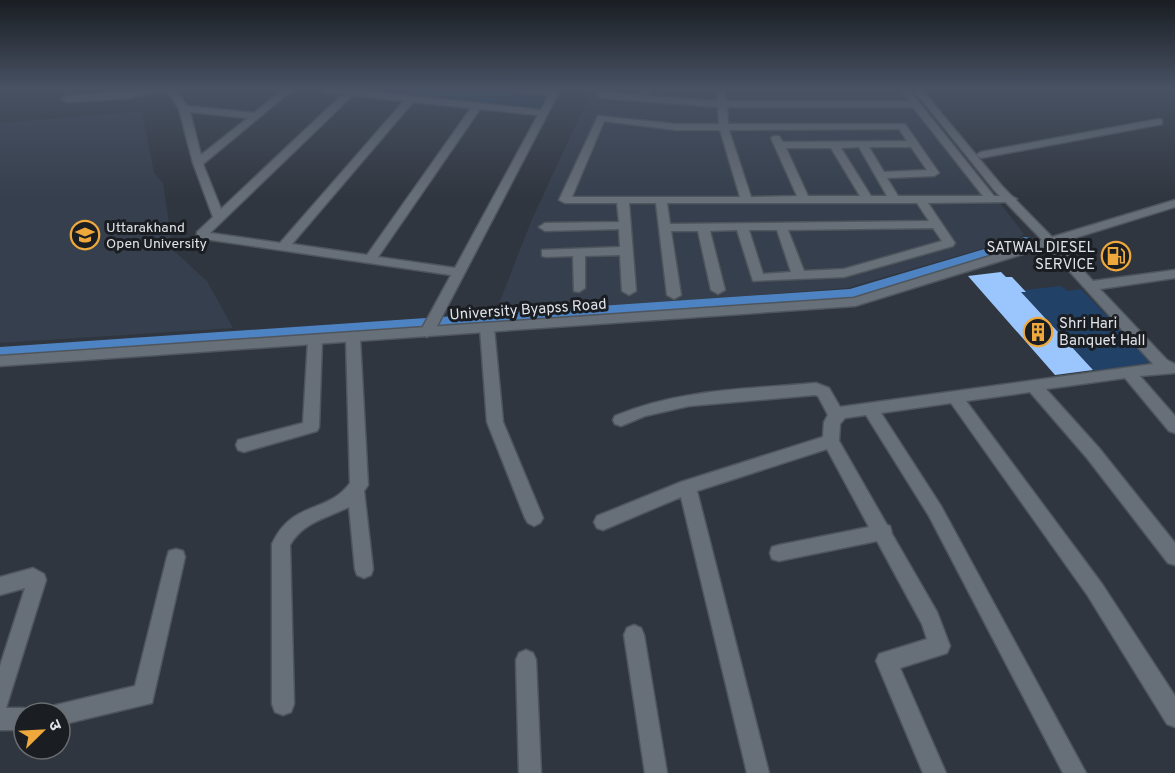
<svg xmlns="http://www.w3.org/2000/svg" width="1175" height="773" font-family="Overpass,'Noto Sans Devanagari',sans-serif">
<rect width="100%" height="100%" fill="#30363f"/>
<path fill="#353f4d" d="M 592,90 L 912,90 L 1024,234 L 1019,238 L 847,288 L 494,316 L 532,219 Z
M 142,111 L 154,173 L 163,183 L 173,250 L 207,281 L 233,328 L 0,343 L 0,123 Z"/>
<path fill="#224166" d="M 357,90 L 508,90 L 546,93 L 538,107 Z
M 1061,286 L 1067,291 L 1081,289 L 1152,362 L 1095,372 L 1021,292 L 1026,292 L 1024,290 Z"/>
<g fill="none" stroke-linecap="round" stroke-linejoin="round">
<path fill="#4e83c3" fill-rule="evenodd" d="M 1025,237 L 1030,238 L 1030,244 L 851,299 L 0,359 L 0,347 L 850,289 Z"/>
</g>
<path fill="#9ac6fd" d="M 1001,272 L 1006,277 L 1012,277 L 1026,292 L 1021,292 L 1093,370 L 1055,375 L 968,276 Z"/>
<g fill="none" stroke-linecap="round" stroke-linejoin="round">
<g stroke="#4f555c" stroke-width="3">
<path id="minor" d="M 146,90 L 166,90 L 128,98 L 67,102 L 62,99 L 67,96 Z
M 167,90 L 175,90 L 187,106 L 254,113 L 283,90 L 292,90 L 203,164 L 221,209 L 343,94 L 327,93 L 323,90 L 357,90 L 541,110 L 549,95 L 518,93 L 514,90 L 560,90 L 434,332 L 427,337 L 420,332 L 451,275 L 197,238 L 197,232 L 213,217 L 193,163 L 179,109 ZM 353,95 L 404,101 L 280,243 L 210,233 ZM 413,102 L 471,108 L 367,255 L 292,244 ZM 480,109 L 538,115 L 455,268 L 378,257 ZM 190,112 L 248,118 L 201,155 Z
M 642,90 L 650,90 L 648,96 L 717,101 L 717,90 L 725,90 L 726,101 L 909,101 L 901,90 L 909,90 L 994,196 L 1011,196 L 1017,199 L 1011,202 L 928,203 L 955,243 L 953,246 L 844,277 L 753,281 L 737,230 L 710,231 L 725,290 L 718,294 L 711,290 L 698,231 L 671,231 L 681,295 L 674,299 L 667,295 L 656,203 L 629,203 L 636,291 L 629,295 L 622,291 L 620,255 L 585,256 L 585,288 L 579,292 L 574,291 L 573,256 L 546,257 L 542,256 L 542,250 L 620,247 L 619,229 L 545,231 L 539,227 L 545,223 L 619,222 L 617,203 L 565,203 L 559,200 L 598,116 L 676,124 L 719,124 L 718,107 L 601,98 L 597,95 L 601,92 L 640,95 ZM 727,107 L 913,107 L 983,196 L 898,196 L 887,178 L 934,176 L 939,173 L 905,124 L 728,124 ZM 604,121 L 676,130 L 720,130 L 740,197 L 572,197 ZM 899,129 L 907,141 L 783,142 L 779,136 L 773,136 L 771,138 L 797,196 L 751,197 L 729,130 ZM 859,147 L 887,196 L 871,196 L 841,148 ZM 869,147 L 911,147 L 927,170 L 884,172 ZM 786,148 L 831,148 L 860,196 L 808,196 ZM 667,203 L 917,203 L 929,221 L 670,224 ZM 933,228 L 942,241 L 844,269 L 804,271 L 788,230 ZM 749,230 L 777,230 L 791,272 L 763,274 Z
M 1159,119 L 1162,120 L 1162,124 L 981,158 L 976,155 L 981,152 Z
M 1049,237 L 1053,238 L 1093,281 L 1175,270 L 1175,278 L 1100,289 L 1167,360 L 1175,364 L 1175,373 L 1140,376 L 1175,416 L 1175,433 L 1169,431 L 1125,378 L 1046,389 L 1099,448 L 1175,543 L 1175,565 L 1168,563 L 1087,458 L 1030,392 L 966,401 L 1102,584 L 1175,696 L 1175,727 L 1167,724 L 1088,596 L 951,403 L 881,413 L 941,506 L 1086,773 L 1063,773 L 929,516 L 866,415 L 845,418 L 840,424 L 839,441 L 887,525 L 890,526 L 892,534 L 937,612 L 950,646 L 947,653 L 900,668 L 946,773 L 923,773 L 876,661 L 879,654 L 927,639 L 922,624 L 877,541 L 779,561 L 772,559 L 770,553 L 772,547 L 779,545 L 869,527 L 827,449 L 697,491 L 769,773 L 747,773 L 681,497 L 603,530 L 597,528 L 594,522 L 597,516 L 681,482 L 823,437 L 824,422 L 828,415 L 818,396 L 815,395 L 689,406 L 645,416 L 621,426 L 615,424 L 613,420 L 615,416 C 679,389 748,389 816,383 L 829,388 L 840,407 L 1153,364 L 1045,244 L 1043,241 Z
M 487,323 L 494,328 L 503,422 L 543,518 L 540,523 L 534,526 L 528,523 L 525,518 L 487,422 L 480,328 Z
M 353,333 L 360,338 L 368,485 L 364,491 L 373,569 L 371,575 L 364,578 L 357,575 L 355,569 L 349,507 C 327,518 303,522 290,545 L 294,704 L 291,712 L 283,715 L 275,712 L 272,704 L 272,544 C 292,500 328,514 350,483 L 346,338 Z
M 315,335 L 322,340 L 319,427 L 317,431 L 244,452 L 238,450 L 236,445 L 238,440 L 303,423 L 308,340 Z
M 176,549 L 183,551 L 185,557 L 152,703 L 60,725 L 60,713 L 50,713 L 52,706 L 135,686 L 167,557 L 169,551 Z
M 33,568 L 44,574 L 46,580 L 6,708 L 24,708 L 32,713 L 24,713 L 24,730 L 0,730 L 0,666 L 25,588 L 0,595 L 0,577 Z
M 634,625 L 641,628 L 644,635 L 667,773 L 645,773 L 624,635 L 627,628 Z
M 526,650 L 533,653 L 536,660 L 541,773 L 519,773 L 516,660 L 519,653 Z"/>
</g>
<g stroke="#4f555c" stroke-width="3">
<path id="secondary" d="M 914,90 L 922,90 L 1002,186 L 1052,237 L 1175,200 L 1175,207 L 855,306 L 0,366 L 0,356 L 854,298 L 1042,240 L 994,190 Z"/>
</g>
<use href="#minor" fill="#676f78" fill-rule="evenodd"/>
<use href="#secondary" fill="#676f78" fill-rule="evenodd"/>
</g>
<linearGradient id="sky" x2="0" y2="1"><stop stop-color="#1a1e23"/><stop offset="0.45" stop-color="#485263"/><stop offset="1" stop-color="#485263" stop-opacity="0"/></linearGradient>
<rect width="1175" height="198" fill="url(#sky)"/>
<defs>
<g id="university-ring" transform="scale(1.5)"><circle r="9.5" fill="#1a1d21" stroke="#eea83c" stroke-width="1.5"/><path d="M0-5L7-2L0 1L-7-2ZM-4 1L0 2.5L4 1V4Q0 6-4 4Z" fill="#eea83c"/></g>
<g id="fuel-ring" transform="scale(1.5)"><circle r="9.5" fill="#1a1d21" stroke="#eea83c" stroke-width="1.5"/><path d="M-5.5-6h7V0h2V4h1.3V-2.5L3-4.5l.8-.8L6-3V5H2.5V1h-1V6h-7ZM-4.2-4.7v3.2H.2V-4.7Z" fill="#eea83c"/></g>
<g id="building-ring" transform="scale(1.5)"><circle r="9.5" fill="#1a1d21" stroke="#eea83c" stroke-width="1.5"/><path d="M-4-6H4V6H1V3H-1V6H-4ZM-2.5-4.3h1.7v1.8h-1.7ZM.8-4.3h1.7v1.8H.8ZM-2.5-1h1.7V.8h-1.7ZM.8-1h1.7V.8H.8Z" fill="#eea83c"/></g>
</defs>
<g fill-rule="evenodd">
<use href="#university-ring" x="85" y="235"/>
<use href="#fuel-ring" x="1116" y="256"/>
<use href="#building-ring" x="1038" y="332"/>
</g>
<g text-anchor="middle" stroke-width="6" stroke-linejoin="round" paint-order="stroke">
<g font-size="14" fill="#e0e4ea" stroke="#1a1d21" text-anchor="start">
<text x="106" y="232">Uttarakhand<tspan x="106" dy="16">Open University</tspan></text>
</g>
<g font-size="15" fill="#e0e4ea" stroke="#1a1d21" text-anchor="end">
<text x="1095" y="252">SATWAL DIESEL<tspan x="1095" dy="17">SERVICE</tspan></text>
<text x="1059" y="328" text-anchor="start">Shri Hari<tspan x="1059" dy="17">Banquet Hall</tspan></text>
</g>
<g font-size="15" fill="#e0e4ea" stroke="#1a1d21">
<text transform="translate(528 309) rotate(-4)" y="5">University Byapss Road</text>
</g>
</g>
<g transform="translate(42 731) rotate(66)"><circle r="28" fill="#1a1d21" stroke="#696d71" stroke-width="1.5"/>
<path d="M0-4.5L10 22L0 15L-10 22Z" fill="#eea83c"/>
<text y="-9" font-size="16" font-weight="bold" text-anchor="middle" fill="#e0e4ea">उ</text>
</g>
</svg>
